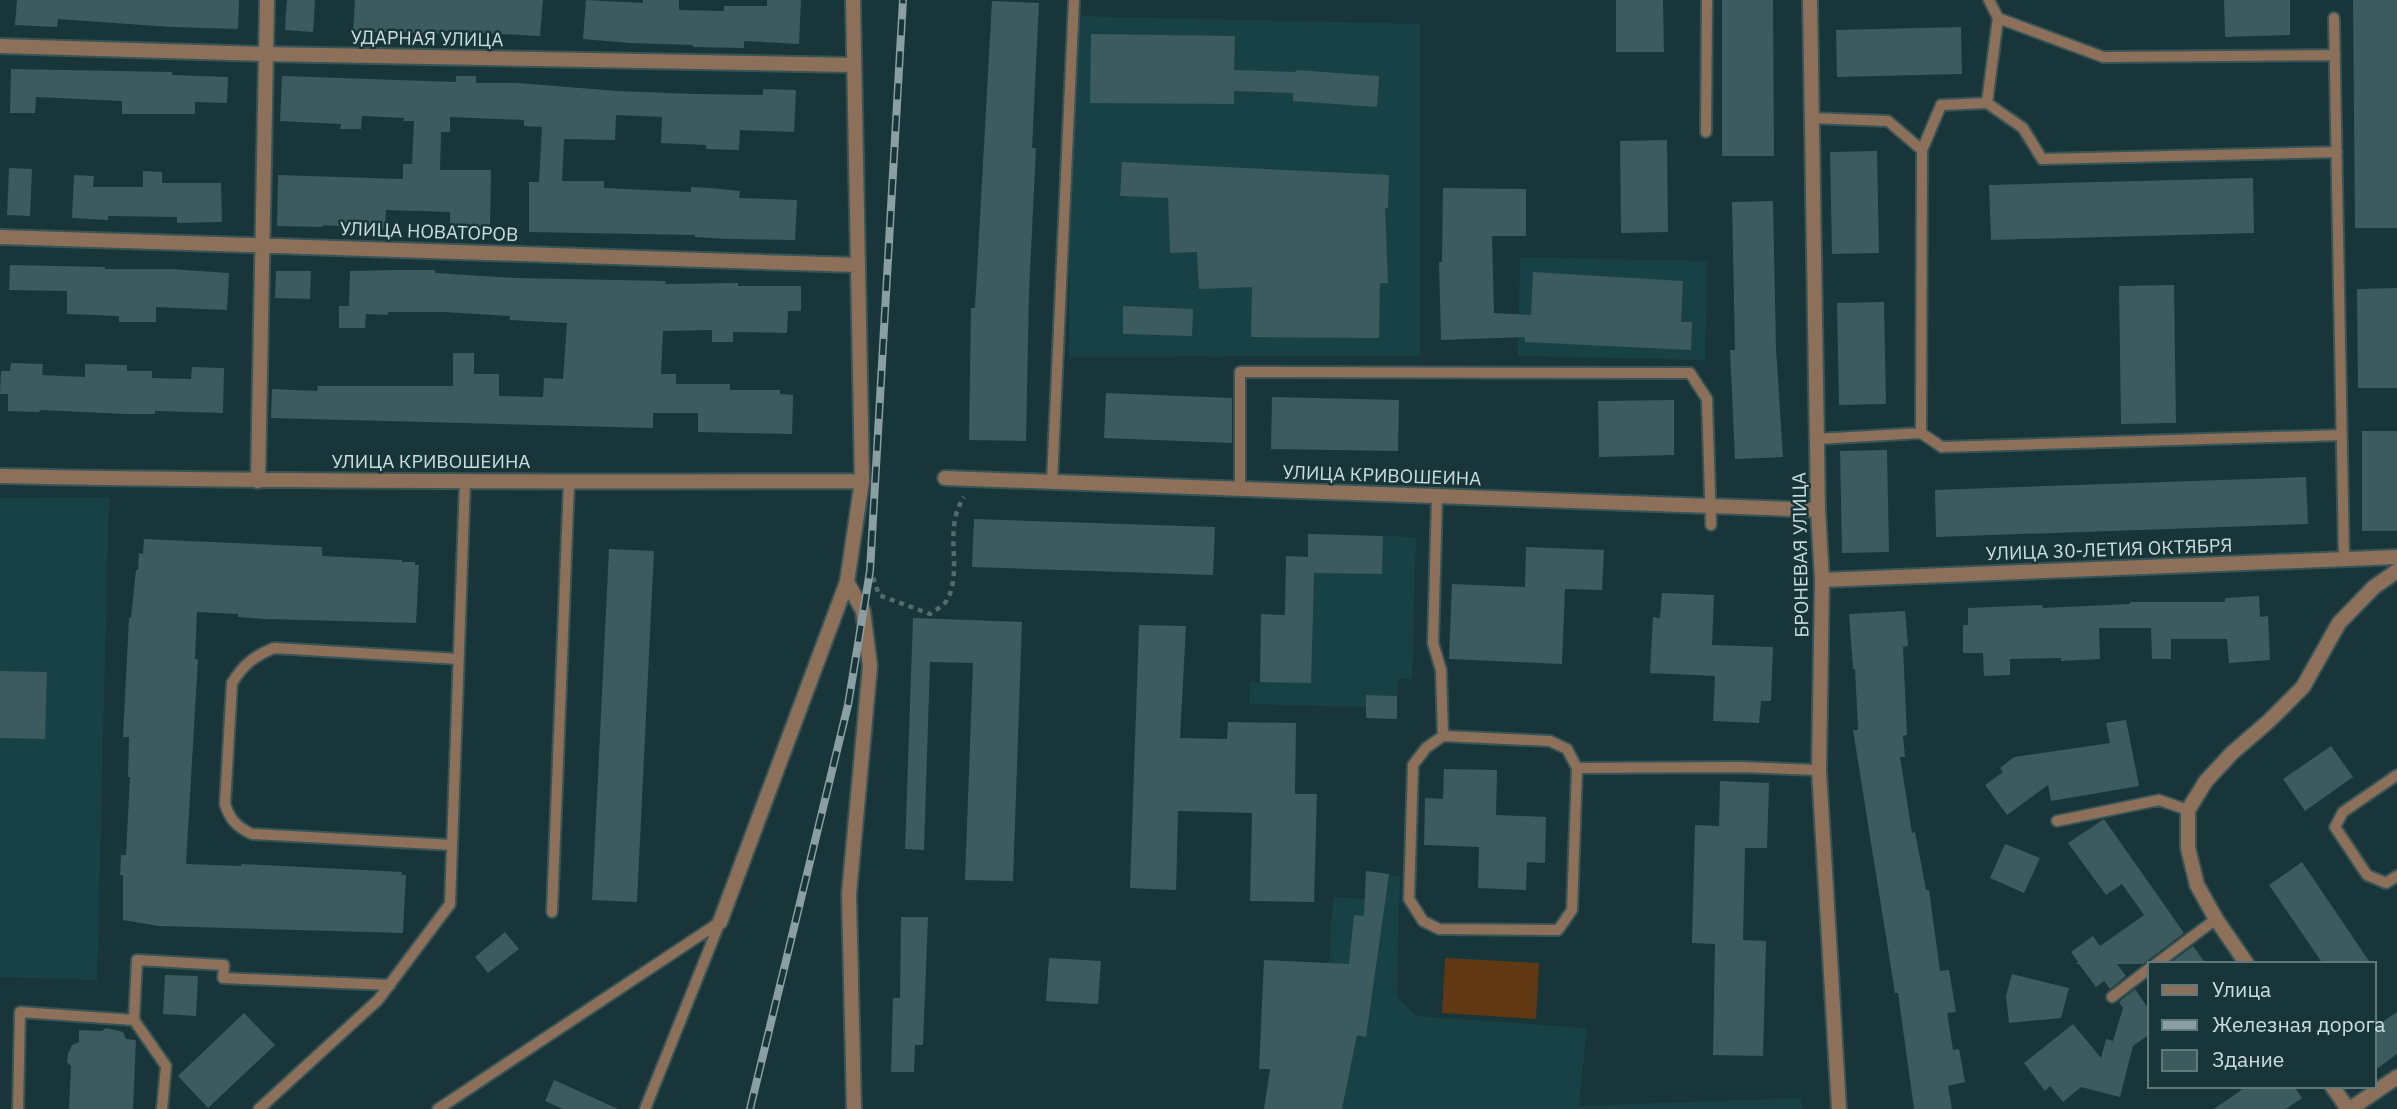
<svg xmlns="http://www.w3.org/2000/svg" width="2397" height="1109" font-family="'IBM Plex Sans',sans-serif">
<rect width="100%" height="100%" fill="#183639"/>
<path fill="#184146" d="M 1071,16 L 1420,24 L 1420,356 L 1069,357 Z
M 1520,257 L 1707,261 L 1705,360 L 1518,356 Z
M 109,497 L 97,980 L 0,977 L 0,498 Z
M 1308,534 L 1416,537 L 1412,679 L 1398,679 L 1397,696 L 1367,695 L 1366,707 L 1249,704 L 1250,682 L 1260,682 L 1261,614 L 1285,615 L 1286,556 L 1308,557 Z
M 1366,871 L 1400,876 L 1397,997 L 1416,1016 L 1587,1028 L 1579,1106 L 1801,1098 L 1802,1109 L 1318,1109 L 1323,1072 L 1333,897 L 1365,899 Z"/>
<path fill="#603814" d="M 1445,958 L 1539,963 L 1536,1019 L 1442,1013 Z"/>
<path fill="#3c5b5e" d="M 17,0 L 239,0 L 238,29 L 171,27 L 58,19 L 57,27 L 15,25 Z
M 287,0 L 315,0 L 313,32 L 285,30 Z
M 355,0 L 543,0 L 540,36 L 444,31 L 444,34 L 353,31 Z
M 586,0 L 643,3 L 643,0 L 679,0 L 679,10 L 724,11 L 724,6 L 767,6 L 767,0 L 801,0 L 799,44 L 744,41 L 744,48 L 693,47 L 693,45 L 630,43 L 583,39 Z
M 1616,0 L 1663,0 L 1664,52 L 1616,52 Z
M 1722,0 L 1773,0 L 1774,156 L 1722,156 Z
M 2224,0 L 2290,0 L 2290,35 L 2225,37 Z
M 2353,0 L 2397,0 L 2397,228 L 2355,228 Z
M 992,1 L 1039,3 L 1032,148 L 1036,148 L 1029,292 L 1026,441 L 969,440 L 971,308 L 975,308 Z
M 1961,27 L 1962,74 L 1837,77 L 1836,30 Z
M 1091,34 L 1235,36 L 1234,70 L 1295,72 L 1296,70 L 1379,76 L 1377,107 L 1293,101 L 1293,93 L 1234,91 L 1234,104 L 1090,103 Z
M 11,69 L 172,72 L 172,75 L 228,77 L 227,103 L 195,102 L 195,114 L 122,114 L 122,101 L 36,97 L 35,113 L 10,113 Z
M 282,76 L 456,82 L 456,76 L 476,76 L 476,83 L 518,83 L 617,91 L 695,94 L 763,95 L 763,89 L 796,90 L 794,132 L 740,130 L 739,150 L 706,149 L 706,145 L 661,143 L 662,117 L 616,115 L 615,140 L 564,139 L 562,181 L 604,181 L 604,188 L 691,192 L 691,187 L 711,188 L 740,191 L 739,198 L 797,200 L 795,240 L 728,239 L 695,237 L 695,235 L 529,232 L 529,182 L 539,182 L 542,127 L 524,126 L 524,120 L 450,117 L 450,132 L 441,132 L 440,170 L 491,170 L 490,227 L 450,226 L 450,212 L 386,210 L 385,229 L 323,225 L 323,227 L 277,226 L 278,175 L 403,179 L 403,164 L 412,164 L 414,121 L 403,121 L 404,118 L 362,116 L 361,129 L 340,129 L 341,124 L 280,121 Z
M 1667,140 L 1668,232 L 1621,233 L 1620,141 Z
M 1877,151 L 1879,253 L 1832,254 L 1830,152 Z
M 1122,162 L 1389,175 L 1388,208 L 1385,208 L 1388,283 L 1380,283 L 1379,338 L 1251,337 L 1252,287 L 1199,289 L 1197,252 L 1170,253 L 1168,198 L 1120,196 Z
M 9,168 L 32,169 L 30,216 L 7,215 Z
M 143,171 L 162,172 L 162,183 L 221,183 L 222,222 L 177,223 L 177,217 L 108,216 L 108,220 L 72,218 L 74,175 L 94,176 L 93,187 L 143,187 Z
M 2253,178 L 2254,233 L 1991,240 L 1989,185 Z
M 1443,188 L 1526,189 L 1526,236 L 1492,236 L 1494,313 L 1531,315 L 1533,272 L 1683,281 L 1681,322 L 1692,322 L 1691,350 L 1525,342 L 1525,337 L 1441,340 L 1439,262 L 1442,262 Z
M 1773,201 L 1776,348 L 1783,457 L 1735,459 L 1730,350 L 1735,350 L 1732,202 Z
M 10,265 L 105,267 L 105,269 L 170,269 L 229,273 L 227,310 L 156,307 L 156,322 L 119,322 L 119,316 L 67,314 L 67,291 L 9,290 Z
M 394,270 L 435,270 L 435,273 L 516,278 L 666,281 L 665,284 L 738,283 L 738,286 L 801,286 L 801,311 L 788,311 L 787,333 L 733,332 L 733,342 L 712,342 L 712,330 L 663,331 L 661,374 L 676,374 L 676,384 L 730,384 L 730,390 L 780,390 L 780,394 L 793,395 L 792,434 L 698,432 L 698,413 L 653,413 L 653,428 L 271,418 L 272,389 L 317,391 L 318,386 L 453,386 L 453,353 L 474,353 L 474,374 L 499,374 L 499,396 L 543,397 L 544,378 L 563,379 L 567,323 L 510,320 L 510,316 L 444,312 L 388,312 L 388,315 L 366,314 L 365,328 L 339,328 L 339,306 L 349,306 L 350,271 Z
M 276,271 L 311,271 L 310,299 L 275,298 Z
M 2174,285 L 2176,423 L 2121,424 L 2119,286 Z
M 2397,288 L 2397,388 L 2358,388 L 2357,289 Z
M 1884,302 L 1886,404 L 1839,405 L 1837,303 Z
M 1123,306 L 1193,309 L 1192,336 L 1123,334 Z
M 11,363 L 43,364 L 42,375 L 85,377 L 85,364 L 127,365 L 127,371 L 152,371 L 152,378 L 191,379 L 192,367 L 224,368 L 223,413 L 155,411 L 155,414 L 126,414 L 40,410 L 39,412 L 8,411 L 8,394 L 0,394 L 1,371 L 10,371 Z
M 1106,393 L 1232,398 L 1232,443 L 1104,438 Z
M 1272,397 L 1399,400 L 1398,451 L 1271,449 Z
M 1674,400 L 1674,455 L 1599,457 L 1598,401 Z
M 2362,431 L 2397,431 L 2397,531 L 2362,531 Z
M 1887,450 L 1889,552 L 1842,553 L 1840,451 Z
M 2306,477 L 2308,524 L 1936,537 L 1935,490 Z
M 974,519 L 1215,527 L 1213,575 L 972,567 Z
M 1308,534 L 1383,536 L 1382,574 L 1314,573 L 1311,683 L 1260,682 L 1261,614 L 1285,615 L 1286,556 L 1308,557 Z
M 144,539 L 322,547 L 322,556 L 402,560 L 402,562 L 415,562 L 415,565 L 419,565 L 416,623 L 265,619 L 238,617 L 238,614 L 197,612 L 195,659 L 198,659 L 186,864 L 241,866 L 242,864 L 402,872 L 401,875 L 406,875 L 403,933 L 159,926 L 123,920 L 123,875 L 120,875 L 121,855 L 126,855 L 130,777 L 128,777 L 129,737 L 123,737 L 129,618 L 131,618 L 136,570 L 138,570 L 139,553 L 143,554 Z
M 1526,547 L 1604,550 L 1602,590 L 1565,589 L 1562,664 L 1449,659 L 1452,584 L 1525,587 Z
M 609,549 L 654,551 L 637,902 L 592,900 Z
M 1662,593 L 1714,595 L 1712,645 L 1773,647 L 1771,701 L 1761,701 L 1759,723 L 1713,721 L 1715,676 L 1650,673 L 1653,617 L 1660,618 Z
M 2259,596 L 2260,617 L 2268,616 L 2270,660 L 2229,663 L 2227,639 L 2171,639 L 2171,659 L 2152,659 L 2151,628 L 2099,628 L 2100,659 L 2061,661 L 2061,658 L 2010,659 L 2010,675 L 1984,676 L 1983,653 L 1963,653 L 1963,625 L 1968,625 L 1968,608 L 2042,605 L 2043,608 L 2130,604 L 2130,602 L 2225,602 L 2225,598 Z
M 1905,611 L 1908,646 L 1903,647 L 1907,735 L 1903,736 L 1905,757 L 1900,757 L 1912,833 L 1915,832 L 1926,890 L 1929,890 L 1940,971 L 1949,970 L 1956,1012 L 1947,1013 L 1953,1050 L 1959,1049 L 1965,1082 L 1948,1086 L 1952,1109 L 1914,1109 L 1898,993 L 1895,993 L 1853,730 L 1858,730 L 1855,669 L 1853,669 L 1849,614 Z
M 913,618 L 1022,622 L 1013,881 L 965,880 L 973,663 L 930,662 L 924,850 L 905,849 Z
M 1139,625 L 1186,626 L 1180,738 L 1227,739 L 1228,722 L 1296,723 L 1295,794 L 1317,794 L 1314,902 L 1250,901 L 1252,813 L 1178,811 L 1176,890 L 1130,888 Z
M 0,671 L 47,672 L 45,739 L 0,738 Z
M 1366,695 L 1397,696 L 1397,719 L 1366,718 Z
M 2126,720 L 2139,786 L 2051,801 L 2048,785 L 2007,815 L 1985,785 L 2003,772 L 2000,768 L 2014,757 L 2110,743 L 2106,723 Z
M 2331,746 L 2353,777 L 2305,811 L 2283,779 Z
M 1444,769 L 1497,770 L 1496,815 L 1546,817 L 1545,863 L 1527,862 L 1526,890 L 1478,888 L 1479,847 L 1424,845 L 1425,798 L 1443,799 Z
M 1720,781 L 1769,783 L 1767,848 L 1745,848 L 1743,940 L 1766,941 L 1763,1056 L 1713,1055 L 1715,944 L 1692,943 L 1695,825 L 1719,826 Z
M 2104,819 L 2184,933 L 2143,964 L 2117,964 L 2126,976 L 2110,989 L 2104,981 L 2096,987 L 2079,964 L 2076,964 L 2078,962 L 2071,952 L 2093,936 L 2100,946 L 2144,915 L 2122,884 L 2106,895 L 2068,843 Z
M 2005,844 L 2040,858 L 2024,893 L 1990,878 Z
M 2302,862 L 2371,964 L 2323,964 L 2269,885 Z
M 1366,871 L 1389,874 L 1366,1037 L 1357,1035 L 1342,1109 L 1264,1109 L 1270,1069 L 1259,1069 L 1264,960 L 1349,964 L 1354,915 L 1364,916 Z
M 901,917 L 928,917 L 923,1045 L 915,1045 L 914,1072 L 891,1072 L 893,998 L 900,998 Z
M 505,932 L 519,949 L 488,973 L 475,957 Z
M 2193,946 L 2206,964 L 2169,964 Z
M 1049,958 L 1101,961 L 1098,1004 L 1046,1001 Z
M 2012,974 L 2069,988 L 2061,1018 L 2009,1023 L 2006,996 Z
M 165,975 L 198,976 L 196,1016 L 163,1014 Z
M 2135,989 L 2150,1011 L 2150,1034 L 2133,1046 L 2120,1097 L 2081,1087 L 2063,1102 L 2050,1086 L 2045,1091 L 2024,1063 L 2073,1024 L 2101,1058 L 2106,1039 L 2113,1041 L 2123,1008 L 2119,1002 Z
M 2397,1012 L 2397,1054 L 2374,1071 L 2374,1028 Z
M 244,1013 L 275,1045 L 208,1108 L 178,1076 Z
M 106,1028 L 123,1032 L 126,1039 L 136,1040 L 133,1109 L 69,1109 L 71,1066 L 67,1062 L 68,1054 L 72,1045 L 79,1042 L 79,1030 L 102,1031 Z
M 554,1080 L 618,1109 L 563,1109 L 545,1101 Z
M 2247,1086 L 2294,1086 L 2302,1098 L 2286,1109 L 2214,1109 Z"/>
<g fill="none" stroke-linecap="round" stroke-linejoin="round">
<g stroke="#385457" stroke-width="14">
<path id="service" d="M 1989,0 L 1998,18 L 2103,57 L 2335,55
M 2334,18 L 2344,559
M 1987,103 L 1998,18
M 1812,118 L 1888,121 L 1922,150 L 1921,433 L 1817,439
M 1706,132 L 1707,0
M 1922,150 L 1941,105 L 1987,103 L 2023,128 L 2042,159 L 2337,152
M 1921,433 L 1942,447 L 2342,435
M 1052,482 L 1074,0
M 1240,489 L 1240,372 L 1690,373 L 1707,399 L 1711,525
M 1437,496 L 1433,643 L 1441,670 L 1443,736
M 1443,736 L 1550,741 L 1567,749 L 1577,768 L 1572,910 L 1558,930 L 1439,929 L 1423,921 L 1409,899 L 1413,765 L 1426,748 Z
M 1577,768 L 1741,767 L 1819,770
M 2397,775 L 2343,812 L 2335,827 L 2367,875 L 2386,883 L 2397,876
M 2057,821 L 2159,800 L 2188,810
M 452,845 L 252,834 C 237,827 230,820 225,804 L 232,683 C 243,665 254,656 274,648 L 459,659
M 552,912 L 569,482
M 2156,964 L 2216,919
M 2112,997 L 2150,968
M 134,1020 L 166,1066 L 162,1109
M 18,1109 L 20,1012 L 134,1020 L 137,960 L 224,965 L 223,978 L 390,985
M 259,1109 L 378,1000 L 450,904 L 465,481
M 438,1109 L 720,922
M 645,1109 L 720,922"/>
</g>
<g stroke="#385457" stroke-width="18">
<path id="minor" d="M 1810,0 L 1818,510 L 1822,580 L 1819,770 L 1839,1109
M 0,46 L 266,54 L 853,65
M 0,237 L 857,265
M 0,476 C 287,482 575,482 862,481
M 945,478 L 1818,510
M 258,481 L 267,0
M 1822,580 L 2397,557
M 847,582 L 863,611 L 870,666 L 849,894 L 854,1109
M 720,922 L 847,582 L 862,481 L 853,0
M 2247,964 L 2216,919 L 2197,885 L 2188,848 L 2188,810 L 2206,781 L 2232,753 L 2269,721 L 2303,687 L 2339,623 L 2374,587 L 2397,571
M 2332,1086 L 2348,1109
M 2350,1109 L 2397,1077"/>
</g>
<path stroke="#536c6f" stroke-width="4.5" stroke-dasharray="5 5" stroke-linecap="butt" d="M 870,568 L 879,595 L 930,614 C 935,610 944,606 947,600 C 964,568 942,531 964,497"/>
<use href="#service" stroke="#8d7059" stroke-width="10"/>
<use href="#minor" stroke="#8d7059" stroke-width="14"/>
<g stroke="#899fa1" stroke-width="8">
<path id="rail" d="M 750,1109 L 848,705 L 870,571 L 903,0"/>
</g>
<use href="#rail" stroke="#183639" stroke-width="5" stroke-dasharray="16" stroke-linecap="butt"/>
</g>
<g text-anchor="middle" stroke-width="5" stroke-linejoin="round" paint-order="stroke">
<g font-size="19" fill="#ccdddf" stroke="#183639">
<text transform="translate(427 38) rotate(1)" y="7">УДАРНАЯ УЛИЦА</text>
<text transform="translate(429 231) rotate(2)" y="7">УЛИЦА НОВАТОРОВ</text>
<text x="431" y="468">УЛИЦА КРИВОШЕИНА</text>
<text transform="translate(1382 475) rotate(2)" y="7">УЛИЦА КРИВОШЕИНА</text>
<text transform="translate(2109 549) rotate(-2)" y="7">УЛИЦА 30-ЛЕТИЯ ОКТЯБРЯ</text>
<text transform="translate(1800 555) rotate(-91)" y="7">БРОНЕВАЯ УЛИЦА</text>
</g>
</g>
<rect x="2148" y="962" width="228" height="126" fill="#183639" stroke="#60797b" stroke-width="2"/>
<rect x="2162" y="985" width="35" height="10" fill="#8d7059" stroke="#60797b" stroke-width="2"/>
<text x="2212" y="997" font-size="21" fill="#ccdddf">Улица</text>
<rect x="2162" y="1020" width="35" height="10" fill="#899fa1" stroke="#60797b" stroke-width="2"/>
<text x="2212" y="1032" font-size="21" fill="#ccdddf">Железная дорога</text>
<rect x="2162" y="1050" width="35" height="21" fill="#3c5b5e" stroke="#60797b" stroke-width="2"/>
<text x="2212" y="1067" font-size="21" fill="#ccdddf">Здание</text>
</svg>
